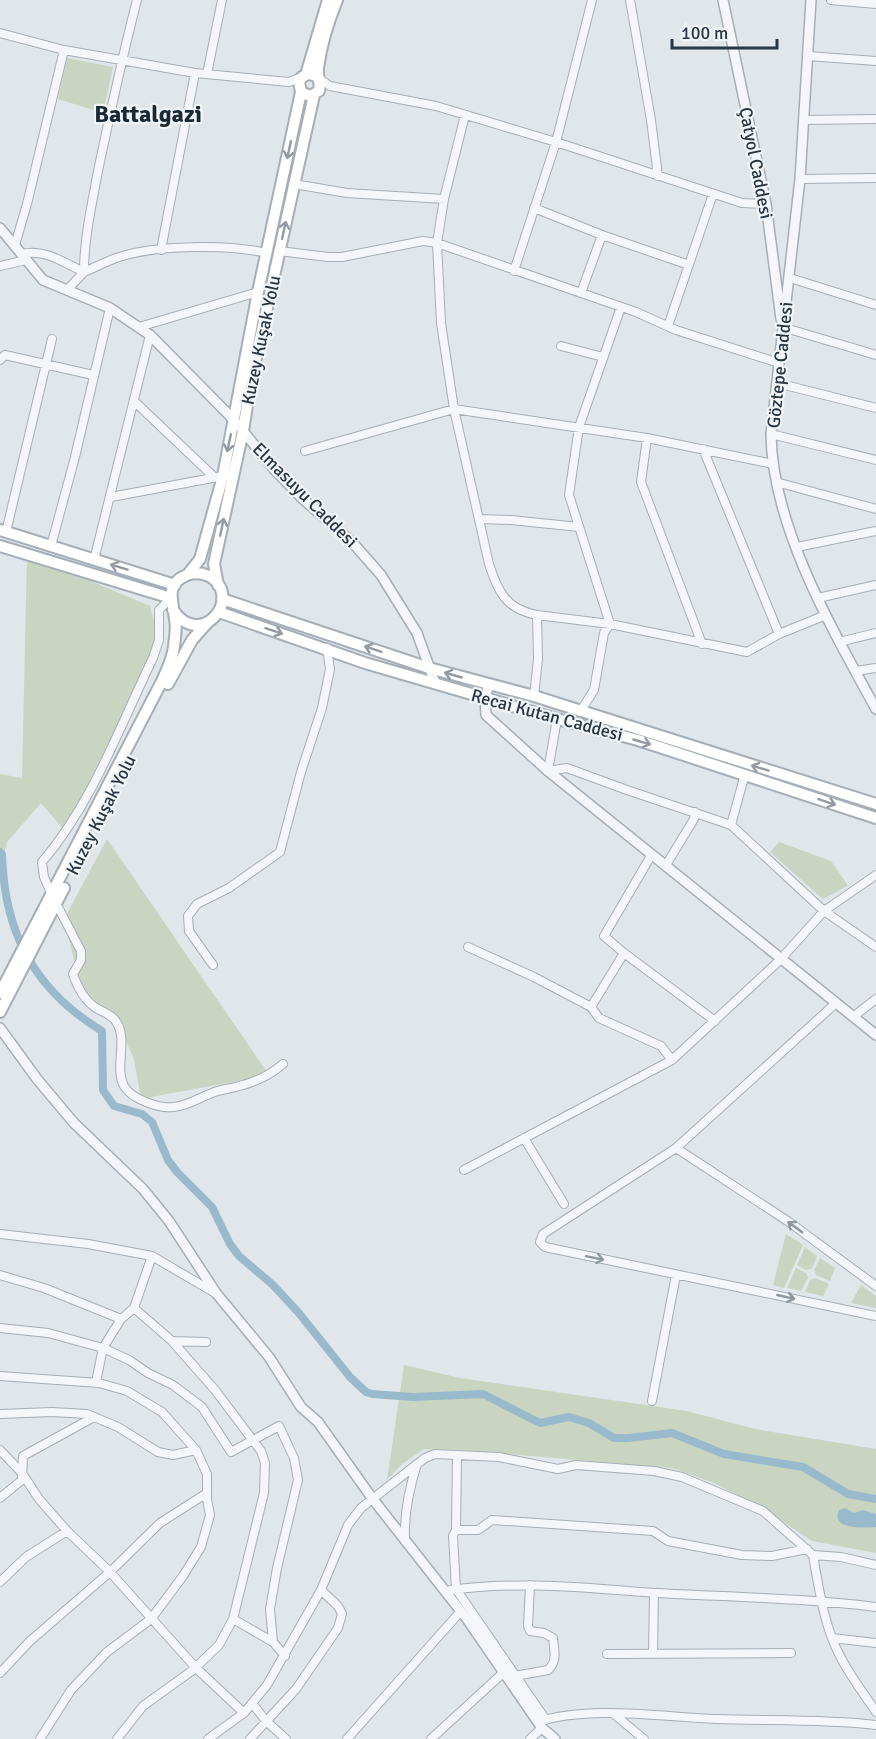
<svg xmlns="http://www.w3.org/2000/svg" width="876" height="1739" font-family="Signika,sans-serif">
<rect width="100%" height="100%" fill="#e1e6eb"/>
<path fill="#c9d5c1" d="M 67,58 L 113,67 L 103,113 L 58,99 Z
M 27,554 L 150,606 L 159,640 L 65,831 L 41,803 L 7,842 L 0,872 L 0,774 L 22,778 Z
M 107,839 L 269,1075 L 141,1099 L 134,1059 L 116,1020 L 77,985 L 76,968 L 64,919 Z
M 779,842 L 831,861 L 847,884 L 847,886 L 823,899 L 770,852 Z
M 786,1234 L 803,1245 L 784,1288 L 773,1285 Z
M 805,1247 L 817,1256 L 812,1269 L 806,1270 L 797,1265 Z
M 820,1258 L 835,1268 L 830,1281 L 816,1275 L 814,1270 Z
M 796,1268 L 806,1273 L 808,1278 L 801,1291 L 787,1288 Z
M 815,1278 L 829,1284 L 823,1296 L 805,1292 L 810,1280 Z
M 861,1285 L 876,1296 L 876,1308 L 851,1303 Z
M 404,1365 L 460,1378 L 687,1411 L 755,1429 L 876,1449 L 876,1553 L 812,1541 L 761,1507 L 714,1483 L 672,1468 L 462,1450 L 424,1449 L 402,1464 L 387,1480 Z"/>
<path fill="#99bacd" d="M 845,1508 L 854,1513 L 863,1510 L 876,1514 L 876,1527 C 865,1528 830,1530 839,1510 Z"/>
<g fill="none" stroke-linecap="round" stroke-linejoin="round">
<path stroke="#99bacd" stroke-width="8" d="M 0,852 L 2,854 C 4,932 34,990 102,1031 L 103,1090 L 114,1106 L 142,1114 L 152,1122 L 168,1160 L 177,1172 L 212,1207 L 230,1244 L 239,1256 L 273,1285 L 298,1312 L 350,1377 L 366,1392 L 372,1394 L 413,1397 L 483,1394 L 540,1423 L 569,1417 L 589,1423 L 614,1438 L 628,1438 L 672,1433 L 724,1454 L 803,1467 L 848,1494 L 876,1499"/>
<g stroke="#a6aeb6" stroke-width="10">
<path id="minor" d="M 630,0 L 651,120 L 658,176
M 831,0 L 876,4
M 0,33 L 64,50 L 195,73 L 289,82 L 302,77
M 808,56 L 876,61
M 207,74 L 222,0
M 317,77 L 330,86 L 436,106 L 556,142 L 742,203 L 766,204
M 804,120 L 876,119
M 800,179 L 876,178
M 294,184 L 347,193 L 444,199 L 437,243 L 441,323 L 454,409 L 489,564 C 498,592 506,609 537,615
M 444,199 L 465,115
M 534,208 L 602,235 L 689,265
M 15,245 L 27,204 L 64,50
M 161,250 L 195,73
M 279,251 L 328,257 L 342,257 L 423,241 L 437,243 L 636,312 L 676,330 L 779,363
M 22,254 C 44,248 64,263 84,272 C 96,267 107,261 119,257 C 155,245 229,244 266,253
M 0,266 L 26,260
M 514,271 L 556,142 L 592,0
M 790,278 L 876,305
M 67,290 L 84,272 C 84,238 92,204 98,171 C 110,114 122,57 137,0
M 581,293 L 602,235
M 621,307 L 579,427 L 569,495 L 610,624 L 747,652 L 779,634 L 826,615
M 668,326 L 713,194
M 139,327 L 258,292
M 782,327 L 876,355
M 561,346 L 603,357
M 0,360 L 5,355 L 93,375
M 777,383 L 876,408
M 134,401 L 213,476
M 771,434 L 876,460
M 647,438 L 641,482 L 702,644
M 703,449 L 779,634
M 305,451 L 454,409 L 647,438 L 773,464
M 776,482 L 876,509
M 111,497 L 223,476
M 480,519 L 511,520 L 579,527
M 6,532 L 52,339
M 51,546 L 75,457 L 110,308
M 797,547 L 876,531
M 94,560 L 150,335
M 818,598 L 876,585
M 839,642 L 876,633
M 855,671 L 876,668
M 534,696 L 538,659 L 537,615 L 610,624 L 604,633 L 594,690 L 580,712
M 557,719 L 548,771 L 567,768 L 627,790 L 731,825 L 824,911 L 876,947
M 731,825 L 745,774
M 666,865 L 694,819 L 695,812
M 51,893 L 44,877 L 42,862 C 92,804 120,726 153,658 L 159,640 L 159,610 L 171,598
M 58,907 L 81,951 L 81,960 L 73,974 C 77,986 84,1000 96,1008 C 104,1013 112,1014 117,1023 C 128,1042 114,1067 124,1086 C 131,1099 160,1109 173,1107 C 187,1106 199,1098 212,1093 C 220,1089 230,1089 239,1086 C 256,1082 270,1075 283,1064
M 468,947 L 534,977 L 591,1007 L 599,1018 L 661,1046 L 672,1060
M 624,953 L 715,1021
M 213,965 L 189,931 L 188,916 L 197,904 L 229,888 L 280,852 L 301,772 L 322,708 L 330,669 L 327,648
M 836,1003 L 676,1148 L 543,1234 L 540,1242 L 545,1247 L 876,1316
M 591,1007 L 624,953 L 604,936 L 652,854
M 853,1017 L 876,999
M 524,1138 L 564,1204
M 676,1148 L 789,1222 L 876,1286
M 464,1170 L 672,1060 L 780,960 L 824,911 L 876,875
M 0,1234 L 88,1244 L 152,1256 L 215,1293
M 0,1275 L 44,1288 L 121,1319
M 0,1328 L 48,1333 L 103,1348 L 129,1360 L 148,1373 L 173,1385 L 202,1407 L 231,1452 L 279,1426 L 294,1458 L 298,1480 L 277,1568 L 270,1609 L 273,1642 L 285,1656
M 172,1341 L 206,1342
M 0,1376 L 99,1383 L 127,1391 L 162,1412 L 196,1450 L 207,1474 L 207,1499 L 210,1515 L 201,1547 L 183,1576 L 151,1619 L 107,1652 L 71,1690 L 40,1739
M 96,1382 L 103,1348 L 121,1319 L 134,1308 L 152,1256
M 652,1401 L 676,1275
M 0,1414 L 52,1412 L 87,1414 L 118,1427 L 158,1452 L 173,1455 L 196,1450
M 0,1450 L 22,1473 L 39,1499 L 67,1531 L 110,1572 L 196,1668 L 244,1713
M 457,1455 L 456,1530 L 478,1530 L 492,1520 L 653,1531 L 668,1541 L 742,1555 L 772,1556 L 807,1549
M 0,1498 L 22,1480 L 23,1456 L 94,1417
M 456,1530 L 453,1536 L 456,1589 L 546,1720
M 405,1539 C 404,1513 409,1489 417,1464
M 813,1555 C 819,1589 824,1627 841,1658 C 851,1677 864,1694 876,1712
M 0,1582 L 26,1557 L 67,1531
M 445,1591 C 515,1580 586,1588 656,1593 C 729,1597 803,1598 876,1607
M 233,1619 L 273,1642
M 832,1638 L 876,1643
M 607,1654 L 791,1653
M 653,1654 L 654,1593
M 0,1673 L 30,1641 L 110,1572 L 160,1523 L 207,1493
M 515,1676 L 548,1670 C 558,1661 554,1650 553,1638 L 544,1633 L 530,1631 L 528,1626 L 530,1585
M 252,1703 L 266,1721 L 286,1739
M 615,1715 L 644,1739
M 538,1722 C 590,1705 662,1717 716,1719 C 769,1721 823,1719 876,1725
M 117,1739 L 143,1706 L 193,1670 L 219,1645 L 233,1619 L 264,1493 L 265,1463 L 261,1451 L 215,1390 L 172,1341 L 134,1308
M 208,1739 L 244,1713 L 267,1685 L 321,1590 L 348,1525 L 361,1508 L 425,1458 L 435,1454 L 499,1457 L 558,1469 L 576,1465 L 654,1471 L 682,1477 L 763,1511 L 813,1555 L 841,1557 L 876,1565
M 250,1739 L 296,1689 L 338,1628 L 342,1614 L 338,1606 L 321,1590
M 347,1739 L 461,1611
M 431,1739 L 503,1673
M 530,1739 L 542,1728"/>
</g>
<g stroke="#a6aeb6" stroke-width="12">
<path id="tertiary" d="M 723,0 L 766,204 L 781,319
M 811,0 L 800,179 L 771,434 C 772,526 832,629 876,709
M 0,228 L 43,280 L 110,308 L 150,335 L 234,420 L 274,469 L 303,499 L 352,542 L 381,575 L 417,633 L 435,683
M 489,685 L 485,698 L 486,715 L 548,771 L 876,1035
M 0,1028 L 37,1079 L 74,1123 L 143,1189 L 169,1221 L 216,1293 L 269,1357 L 301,1407 L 318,1422 L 372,1498 L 467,1619 L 542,1728 L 555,1739"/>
</g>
<g stroke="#a6aeb6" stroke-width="14">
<path id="secondary" d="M 306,75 L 328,0
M 317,77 C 310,72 302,74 299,82 L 301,92 L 310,96 L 319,91 C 321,83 317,77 318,68 C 321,45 328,22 337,0
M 0,530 L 175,585
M 0,546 L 171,598
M 188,574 L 200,559 L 223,476 L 258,292 L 301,92
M 218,585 L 214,564 L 243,431 L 251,380 L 314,95
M 222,599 L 429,668 L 534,696 L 876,804
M 219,612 L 365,663 L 557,719 L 638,740 L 876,818
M 168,684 L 192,640 L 208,622
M 0,993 L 162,681 C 167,670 173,658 174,646 C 175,637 177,628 175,619 C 173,602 164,584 187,575 C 194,572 202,573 209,576 C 245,597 201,651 173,610
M 0,1012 L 64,888"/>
</g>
<use href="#minor" stroke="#f4f6f9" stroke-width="8"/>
<use href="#tertiary" stroke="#f4f6f9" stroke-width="9"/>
<use href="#secondary" stroke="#fff" stroke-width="10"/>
</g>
<defs><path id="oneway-shaft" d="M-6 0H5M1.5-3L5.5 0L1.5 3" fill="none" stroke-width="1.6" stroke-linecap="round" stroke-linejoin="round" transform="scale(1.5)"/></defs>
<g stroke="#949aa2">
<use href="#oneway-shaft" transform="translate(289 150) rotate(102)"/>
<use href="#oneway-shaft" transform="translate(284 230) rotate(-78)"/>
<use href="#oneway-shaft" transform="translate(229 443) rotate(102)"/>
<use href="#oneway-shaft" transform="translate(222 527) rotate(-78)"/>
<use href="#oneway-shaft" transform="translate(119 567) rotate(-163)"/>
<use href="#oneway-shaft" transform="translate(274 631) rotate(19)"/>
<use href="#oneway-shaft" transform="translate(373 649) rotate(-161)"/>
<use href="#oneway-shaft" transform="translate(453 675) rotate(-164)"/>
<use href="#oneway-shaft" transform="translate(642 742) rotate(16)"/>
<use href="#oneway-shaft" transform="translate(760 768) rotate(-163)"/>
<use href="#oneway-shaft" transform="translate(827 802) rotate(18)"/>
</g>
<g stroke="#8e969e">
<use href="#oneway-shaft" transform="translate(795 1227) rotate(-144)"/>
<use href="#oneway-shaft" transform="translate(595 1258) rotate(12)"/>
<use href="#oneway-shaft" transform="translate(786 1297) rotate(13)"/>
</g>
<g text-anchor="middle" stroke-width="4.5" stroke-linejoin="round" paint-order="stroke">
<g font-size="18" fill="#283644" stroke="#f1f5f8">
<text transform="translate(756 163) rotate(79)" y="6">Çatyol Caddesi</text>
<text transform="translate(261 340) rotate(-78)" y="6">Kuzey Kuşak Yolu</text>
<text transform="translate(780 365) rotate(-84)" y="6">Göztepe Caddesi</text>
<text transform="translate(305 495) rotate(45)" y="6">Elmasuyu Caddesi</text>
<text transform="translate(547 715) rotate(15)" y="6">Recai Kutan Caddesi</text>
<text transform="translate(101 815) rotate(-63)" y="6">Kuzey Kuşak Yolu</text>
</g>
<g font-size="24" font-weight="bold" fill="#1a2734" stroke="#f1f5f8">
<text x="148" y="122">Battalgazi</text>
</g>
</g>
<path d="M672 39v9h105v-9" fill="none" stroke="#283644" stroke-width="3"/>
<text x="681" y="39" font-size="18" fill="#283644" stroke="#f1f5f8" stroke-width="4.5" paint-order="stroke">100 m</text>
</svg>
